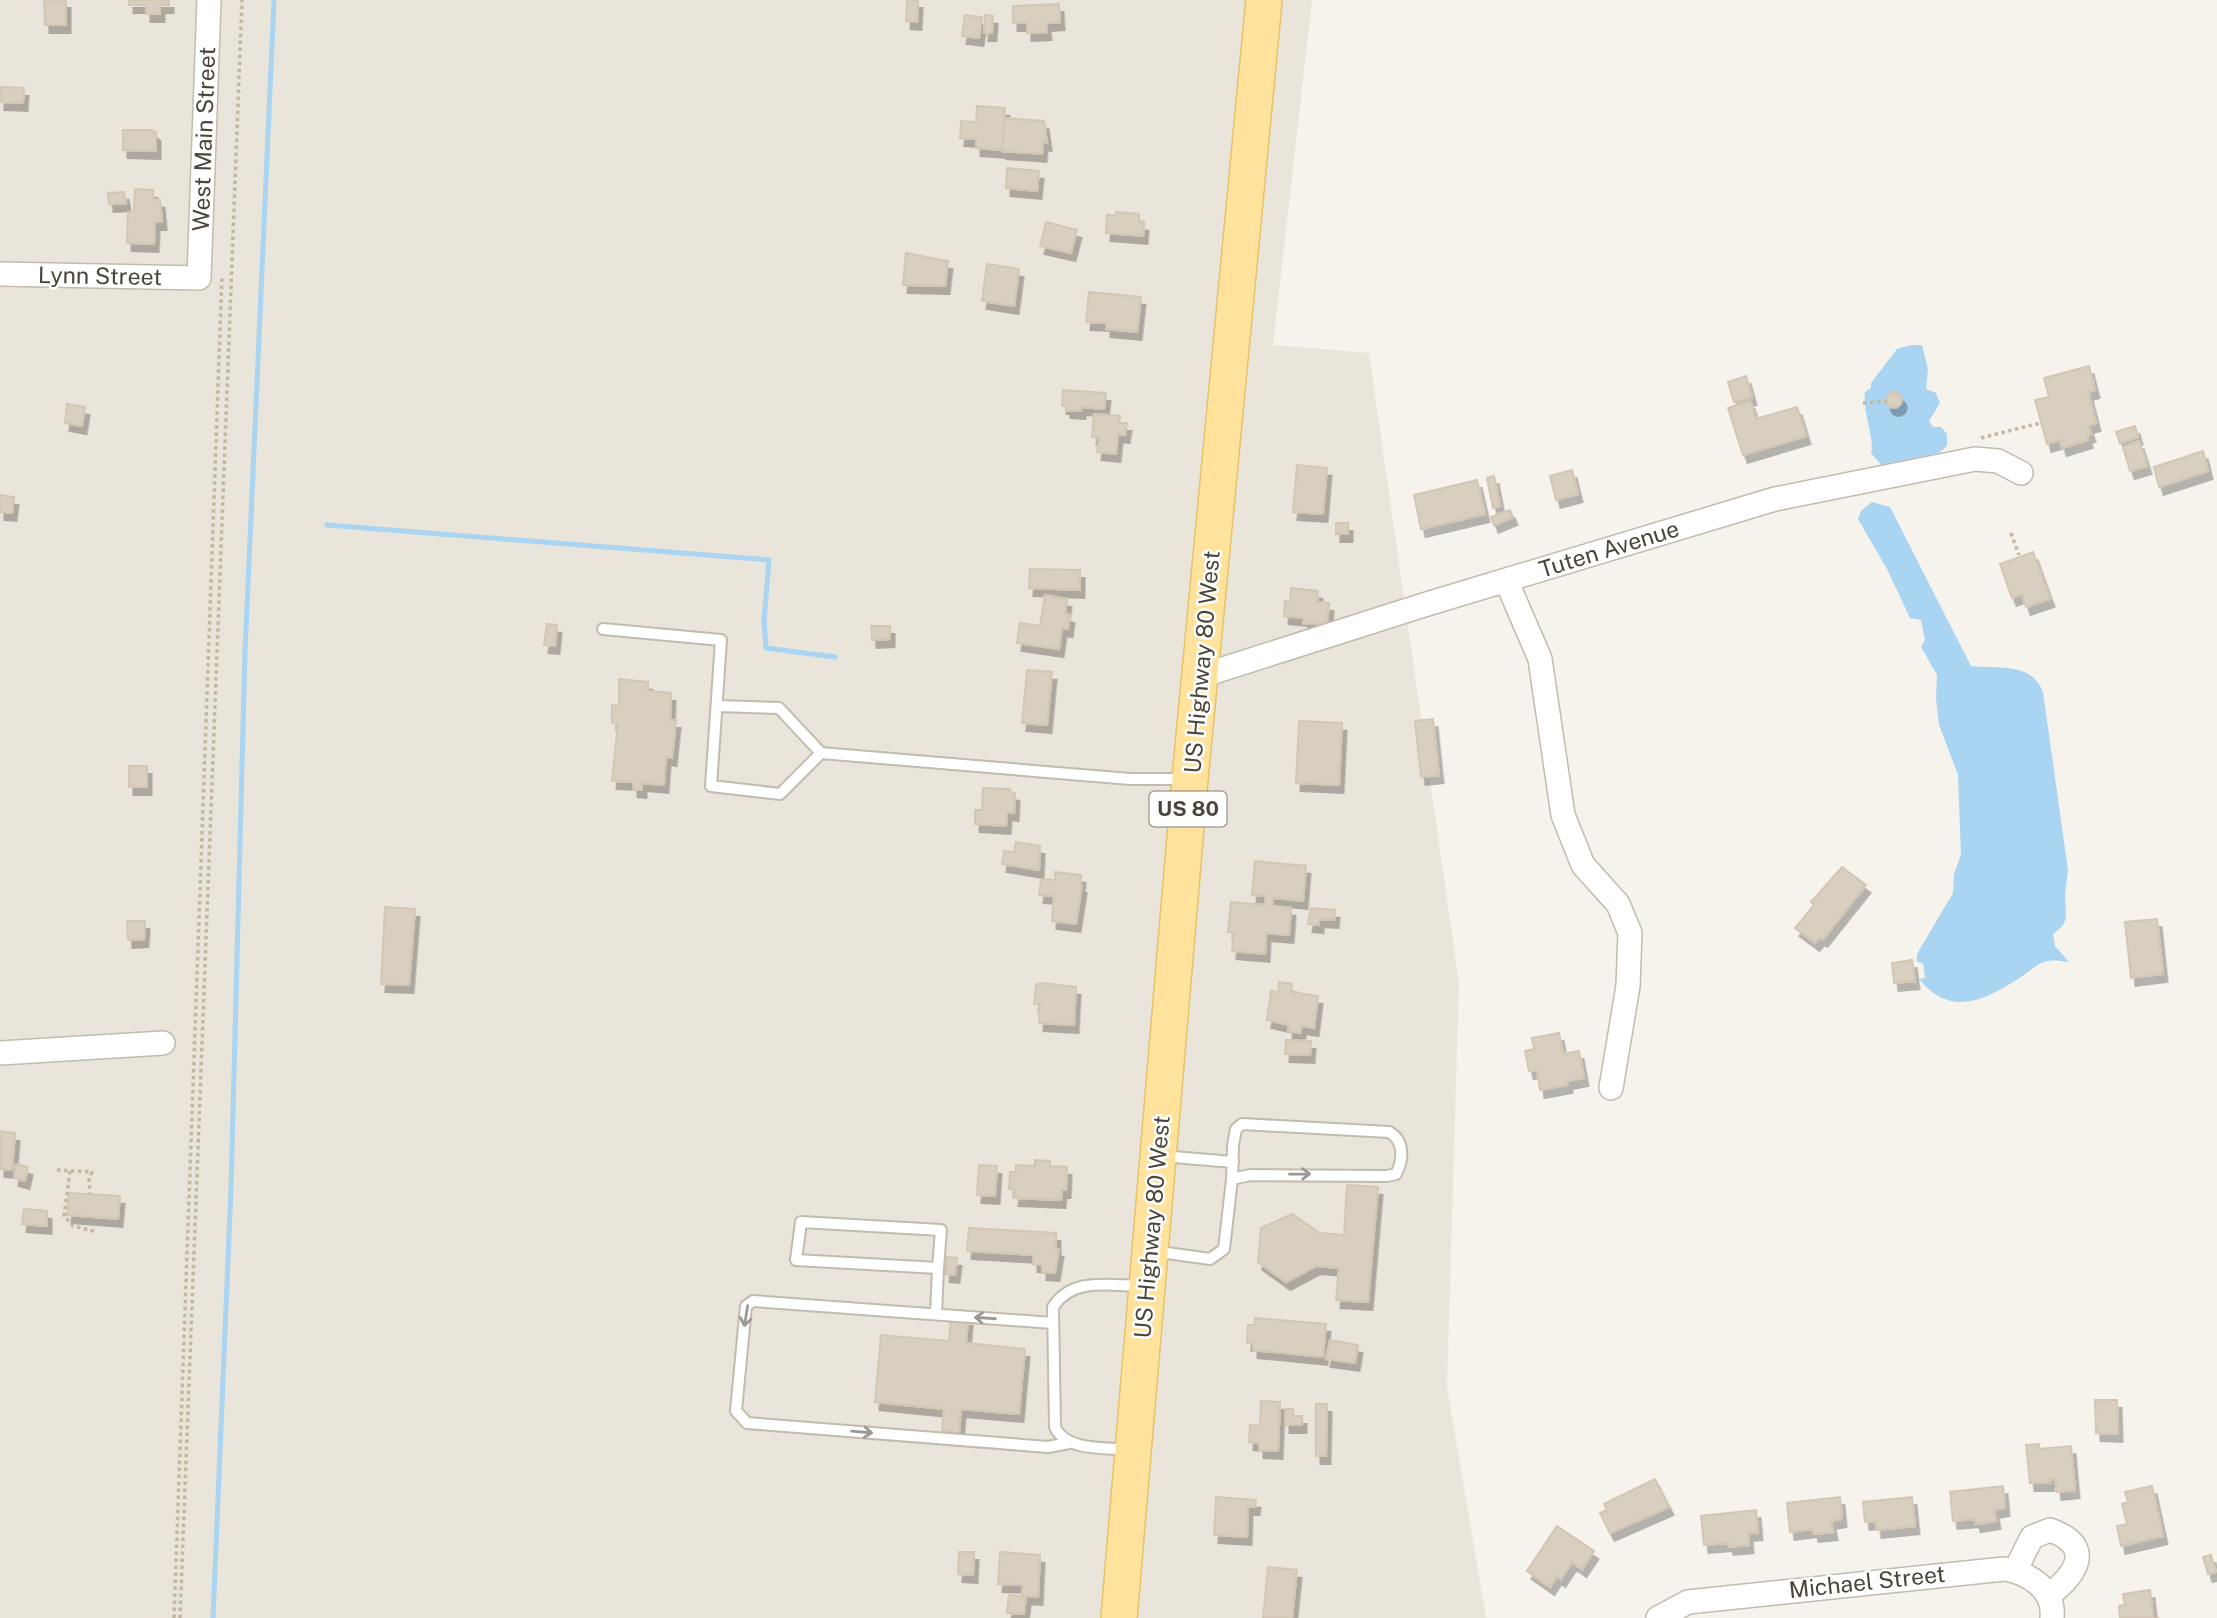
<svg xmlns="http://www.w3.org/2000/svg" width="2217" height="1618" font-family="'Public Sans',sans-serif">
<defs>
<filter id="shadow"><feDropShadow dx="4.5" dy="8" stdDeviation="0" flood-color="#0004"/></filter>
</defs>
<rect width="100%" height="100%" fill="#f6f3ec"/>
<path fill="#eae5da" d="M 0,0 L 1312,0 L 1273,345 L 1369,353 L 1459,983 L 1447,1387 L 1486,1618 L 0,1618 Z"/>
<path fill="#a9d4f2" d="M 1911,345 L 1922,345 L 1928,369 L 1926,389 L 1936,393 L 1940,403 L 1929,421 L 1933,427 L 1941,427 L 1947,434 L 1947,446 L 1939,453 L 1881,465 L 1871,453 C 1875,439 1862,411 1865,392 L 1871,388 L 1871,383 L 1897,349 Z
M 1872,502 L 1890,507 L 1971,666 C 1999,669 2032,662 2043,692 L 2068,870 C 2067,880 2065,890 2065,900 C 2066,918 2069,922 2053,934 L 2055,946 L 2069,962 C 2063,962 2054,959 2048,961 C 2040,962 2031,970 2024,975 C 1989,998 1952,1020 1919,979 L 1925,978 L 1923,963 L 1917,962 L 1917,954 L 1953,893 L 1954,874 L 1961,855 L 1958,775 L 1939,725 L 1936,698 L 1937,675 L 1921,647 L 1925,640 L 1921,620 L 1910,618 L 1887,569 L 1858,519 L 1861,511 Z"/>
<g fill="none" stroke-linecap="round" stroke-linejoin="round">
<path stroke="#a9d4f2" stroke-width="5" d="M 327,525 L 769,560 L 764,621 L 766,648 L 835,657
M 213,1618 L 231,1188 L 245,652 L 274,0"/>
</g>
<path fill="#d8cfc1" stroke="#d3c7b4" stroke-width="2" filter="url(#shadow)" d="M 44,0 L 66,0 L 66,25 L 45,25 Z
M 129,0 L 169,0 L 169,5 L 160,5 L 160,14 L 146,14 L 146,5 L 129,5 Z
M 907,0 L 918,0 L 917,22 L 906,21 Z
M 1059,4 L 1060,22 L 1046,23 L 1047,32 L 1027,33 L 1027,23 L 1013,23 L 1013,6 Z
M 965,15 L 982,17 L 979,38 L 962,36 Z
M 985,15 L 993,16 L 992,33 L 984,33 Z
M 0,87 L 24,88 L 23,103 L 0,102 Z
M 977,106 L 1005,108 L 1002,150 L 976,148 L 976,139 L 960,138 L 961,121 L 976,122 Z
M 1005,118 L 1044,121 L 1047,143 L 1043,142 L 1042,154 L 1002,151 Z
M 123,130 L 152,130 L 156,133 L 156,151 L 123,150 Z
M 1007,168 L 1039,171 L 1037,191 L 1006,188 Z
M 135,189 L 153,190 L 153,199 L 160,200 L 162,222 L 155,222 L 154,244 L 127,243 L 128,212 L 134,212 Z
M 124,192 L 126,203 L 109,204 L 108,193 Z
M 1116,212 L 1139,214 L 1139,222 L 1144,223 L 1143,236 L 1106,233 L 1107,215 L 1115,216 Z
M 1046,222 L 1077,230 L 1071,253 L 1040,246 Z
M 906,253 L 948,261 L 945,286 L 903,285 Z
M 987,264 L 1019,269 L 1014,306 L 982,301 Z
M 1089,292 L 1141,297 L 1137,332 L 1106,329 L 1106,323 L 1086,322 Z
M 2089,366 L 2095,390 L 2088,392 L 2096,423 L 2088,425 L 2091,434 L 2087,435 L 2088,440 L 2062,448 L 2060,440 L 2047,444 L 2035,400 L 2049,397 L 2044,378 Z
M 1746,376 L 1752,397 L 1734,402 L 1728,382 Z
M 1063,390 L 1106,393 L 1104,409 L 1081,407 L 1081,411 L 1066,410 L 1066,406 L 1062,406 Z
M1886 400a8 8 0 1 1 16 0a8 8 0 1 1-16 0Z
M 1750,401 L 1756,419 L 1797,407 L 1806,436 L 1743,455 L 1728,408 Z
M 67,404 L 85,407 L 82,426 L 65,423 Z
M 1094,414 L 1120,416 L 1119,423 L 1127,423 L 1125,435 L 1118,434 L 1116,454 L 1097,452 L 1099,438 L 1092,437 Z
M 2135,426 L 2138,437 L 2120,443 L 2116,432 Z
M 2139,441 L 2147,466 L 2130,471 L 2123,447 Z
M 2203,451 L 2208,471 L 2159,487 L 2154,467 Z
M 1297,465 L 1327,468 L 1323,514 L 1293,512 Z
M 1572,470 L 1578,494 L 1556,500 L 1550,476 Z
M 1494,476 L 1500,506 L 1493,508 L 1487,478 Z
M 1477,480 L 1485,514 L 1421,529 L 1414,495 Z
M 0,495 L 14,497 L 12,513 L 0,512 Z
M 1510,510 L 1513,517 L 1494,525 L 1491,517 Z
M 1336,523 L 1348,523 L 1348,534 L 1336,534 Z
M 2033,552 L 2050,599 L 2026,607 L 2022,594 L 2012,598 L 2000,564 Z
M 1030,569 L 1080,570 L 1080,590 L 1029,588 Z
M 1291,588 L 1318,591 L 1317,602 L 1329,603 L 1327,625 L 1303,623 L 1304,618 L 1284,616 L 1285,601 L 1290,602 Z
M 1045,595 L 1067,599 L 1065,614 L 1070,615 L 1068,629 L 1062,628 L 1059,649 L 1017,643 L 1020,623 L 1040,626 Z
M 547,624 L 557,625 L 555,646 L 544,645 Z
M 871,626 L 890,626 L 890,639 L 872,640 Z
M 1027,670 L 1052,672 L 1047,725 L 1022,723 Z
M 619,679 L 648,682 L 648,691 L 671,693 L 670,720 L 676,720 L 672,758 L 666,757 L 664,785 L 642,783 L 642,790 L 633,789 L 633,782 L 612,781 L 618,724 L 612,723 L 612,705 L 619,706 Z
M 1433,719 L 1439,775 L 1421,777 L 1415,721 Z
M 1299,721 L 1342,723 L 1339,785 L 1296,783 Z
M 129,766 L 147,766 L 147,787 L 129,787 Z
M 983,788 L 1010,789 L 1010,792 L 1015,793 L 1014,813 L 1007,812 L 1006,826 L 975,824 L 975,810 L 982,810 Z
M 1016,842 L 1040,846 L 1039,870 L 1002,864 L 1004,851 L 1014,852 Z
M 1255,861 L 1306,866 L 1303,901 L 1273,898 L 1273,906 L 1291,908 L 1289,935 L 1266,933 L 1265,954 L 1232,951 L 1234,933 L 1228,932 L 1231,902 L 1265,905 L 1266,896 L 1252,895 Z
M 1842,867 L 1866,885 L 1823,939 L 1820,937 L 1815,943 L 1795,928 L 1814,905 L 1811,902 Z
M 1055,872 L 1081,875 L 1080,885 L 1082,885 L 1076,924 L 1052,921 L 1054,896 L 1039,895 L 1041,879 L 1055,880 Z
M 385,907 L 415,909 L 409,985 L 381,984 Z
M 1311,908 L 1335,910 L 1334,920 L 1319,919 L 1319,925 L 1308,924 Z
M 2157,919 L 2163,974 L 2131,978 L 2125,922 Z
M 127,921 L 145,921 L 144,939 L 128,940 Z
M 1912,960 L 1915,981 L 1894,983 L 1892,963 Z
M 1279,982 L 1292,984 L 1291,992 L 1318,996 L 1314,1028 L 1301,1026 L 1301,1033 L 1288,1031 L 1289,1025 L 1267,1020 L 1271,991 L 1278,992 Z
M 1041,983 L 1076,987 L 1074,1025 L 1039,1023 L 1040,1004 L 1034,1004 L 1036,985 Z
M 1559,1033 L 1563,1054 L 1579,1051 L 1584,1078 L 1568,1081 L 1568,1085 L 1540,1090 L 1537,1070 L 1529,1071 L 1525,1051 L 1534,1049 L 1532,1038 Z
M 1286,1040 L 1311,1041 L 1310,1055 L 1285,1054 Z
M 0,1131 L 15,1133 L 12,1170 L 0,1169 Z
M 1035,1160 L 1050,1161 L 1050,1166 L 1067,1167 L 1066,1190 L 1062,1190 L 1061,1200 L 1014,1198 L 1015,1190 L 1009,1189 L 1010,1172 L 1016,1172 L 1016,1165 L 1035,1166 Z
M 16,1164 L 28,1167 L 25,1181 L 14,1178 Z
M 979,1165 L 997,1166 L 995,1196 L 977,1195 Z
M 1347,1185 L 1378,1187 L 1368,1302 L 1336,1300 L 1339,1268 L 1316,1266 L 1286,1282 L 1258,1262 L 1261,1228 L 1292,1214 L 1320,1233 L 1344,1235 Z
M 69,1193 L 120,1196 L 118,1219 L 67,1215 Z
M 24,1209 L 47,1211 L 47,1226 L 22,1224 Z
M 969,1228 L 1056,1233 L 1056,1249 L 1059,1249 L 1055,1273 L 1042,1272 L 1042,1265 L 1033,1264 L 1033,1255 L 967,1251 Z
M 947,1257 L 957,1258 L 955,1275 L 945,1274 Z
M 951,1317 L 968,1318 L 966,1343 L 1025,1349 L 1019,1414 L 961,1409 L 959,1433 L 942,1431 L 944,1409 L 875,1402 L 881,1335 L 949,1341 Z
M 1255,1318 L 1326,1324 L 1323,1357 L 1253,1350 L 1253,1343 L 1247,1343 L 1248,1325 L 1254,1325 Z
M 1330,1340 L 1358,1345 L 1355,1363 L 1326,1359 Z
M 2095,1400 L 2117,1400 L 2118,1434 L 2096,1433 Z
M 1261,1401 L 1280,1402 L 1278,1451 L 1259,1450 L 1259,1443 L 1249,1442 L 1250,1425 L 1260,1426 Z
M 1316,1404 L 1327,1404 L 1326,1456 L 1316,1456 Z
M 1285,1409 L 1293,1409 L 1293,1416 L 1302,1416 L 1302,1425 L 1285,1425 Z
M 2039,1444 L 2039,1449 L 2071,1446 L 2075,1490 L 2057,1492 L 2055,1479 L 2049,1480 L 2050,1483 L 2030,1483 L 2026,1445 Z
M 1655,1479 L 1669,1507 L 1610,1533 L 1600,1513 L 1607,1510 L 1604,1504 Z
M 2003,1486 L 2005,1508 L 1994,1510 L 1996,1521 L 1976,1524 L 1975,1519 L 1953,1521 L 1950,1492 Z
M 2152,1486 L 2163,1536 L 2121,1546 L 2117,1526 L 2127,1524 L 2122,1504 L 2128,1502 L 2125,1492 Z
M 1216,1497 L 1256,1500 L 1255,1507 L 1248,1507 L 1247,1537 L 1214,1535 Z
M 1840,1497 L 1842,1519 L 1831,1521 L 1833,1532 L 1814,1534 L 1813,1529 L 1790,1532 L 1787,1503 Z
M 1912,1497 L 1915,1526 L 1877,1530 L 1876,1521 L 1865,1522 L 1863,1502 Z
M 1756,1510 L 1758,1532 L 1748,1533 L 1749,1545 L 1729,1547 L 1728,1543 L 1704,1545 L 1701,1516 Z
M 1557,1526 L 1594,1551 L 1582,1569 L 1572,1562 L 1561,1579 L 1557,1576 L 1550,1587 L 1527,1571 Z
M 959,1552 L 974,1552 L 973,1575 L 958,1574 Z
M 1000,1552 L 1040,1555 L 1038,1597 L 1022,1596 L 1023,1585 L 998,1584 Z
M 2211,1555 L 2216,1572 L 2208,1574 L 2203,1557 Z
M 1268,1567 L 1297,1570 L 1292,1618 L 1263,1618 Z
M 2150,1590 L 2153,1618 L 2160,1618 L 2120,1618 L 2119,1606 L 2125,1605 L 2123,1594 Z
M 1009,1595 L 1026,1597 L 1024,1614 L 1007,1613 Z"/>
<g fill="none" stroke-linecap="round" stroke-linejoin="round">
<g stroke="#c2bbae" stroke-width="14">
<path id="service" d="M 603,629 L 721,640 L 711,786 L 780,794 L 821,753
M 718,706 L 779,708 L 821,753 L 1130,779 L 1184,779
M 1162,1156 L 1233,1162
M 1153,1251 L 1210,1259 L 1224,1249 L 1232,1179 L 1233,1145 L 1236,1129 L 1242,1124 L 1389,1132 C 1404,1140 1404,1159 1396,1174 L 1387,1176 L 1250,1175 L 1232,1179
M 936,1314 L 938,1268 L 796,1260 L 801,1222 L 941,1230 L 938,1268
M 1053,1323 L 753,1301 L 746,1306 L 736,1411 L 747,1423 L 1048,1447 L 1069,1443
M 1130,1450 C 1106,1447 1066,1452 1055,1427 L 1053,1307 C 1073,1276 1111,1286 1143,1286"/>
</g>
<g stroke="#c2bbae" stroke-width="26">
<path id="minor" d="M 0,274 L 199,278 L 209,0
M 1506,580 L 1540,659 L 1563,815 L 1583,865 L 1618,904 L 1630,933 L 1628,986 L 1611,1088
M 1201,676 L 1427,604 L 1775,499 L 1975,459 L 1998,461 L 2021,473
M 0,1053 L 163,1043
M 2015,1571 L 2032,1537 L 2050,1530 C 2095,1546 2077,1574 2048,1596
M 1658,1618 L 1688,1602 L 2004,1569 C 2029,1573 2055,1589 2052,1618"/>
</g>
<g stroke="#e6c16a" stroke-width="38">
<path id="primary" d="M 1119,1618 L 1190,779 L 1264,0"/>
</g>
<path stroke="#c4b79f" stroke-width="3.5" stroke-dasharray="3.5 3.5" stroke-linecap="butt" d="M 1863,403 L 1887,401
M 1981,438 L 2040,423
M 2011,533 L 2019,555
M 57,1170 L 92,1172 L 89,1179 L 90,1194
M 70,1171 L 64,1216 L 73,1226 L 97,1232
M 174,1618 L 222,275
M 180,1618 L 242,0"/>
<use href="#service" stroke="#fff" stroke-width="10"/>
<use href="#minor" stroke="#fff" stroke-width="23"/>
<use href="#primary" stroke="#ffe39c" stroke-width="35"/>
</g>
<defs><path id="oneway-shaft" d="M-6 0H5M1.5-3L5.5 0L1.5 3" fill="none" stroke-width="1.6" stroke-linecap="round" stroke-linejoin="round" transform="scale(1.75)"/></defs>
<g stroke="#9c9892">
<use href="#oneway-shaft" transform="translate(1300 1174) rotate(-1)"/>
<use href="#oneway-shaft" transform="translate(746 1316) rotate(99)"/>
<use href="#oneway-shaft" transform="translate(985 1318) rotate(-176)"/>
<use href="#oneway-shaft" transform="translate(862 1432) rotate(5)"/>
</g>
<g text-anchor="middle" stroke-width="5" stroke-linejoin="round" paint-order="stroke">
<rect fill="#fff" stroke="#817c74" stroke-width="2" x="1149.5" y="791.5" width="77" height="35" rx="5"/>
<g font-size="21" font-weight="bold" fill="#4b4439">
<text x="1188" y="816">US 80</text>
</g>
<g font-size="23" fill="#4b4439" stroke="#fff">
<text transform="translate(204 139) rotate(-88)" y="8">West Main Street</text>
<text transform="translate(100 276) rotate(1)" y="8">Lynn Street</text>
<text transform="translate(1609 549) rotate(-17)" y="8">Tuten Avenue</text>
<text transform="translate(1202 662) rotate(-85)" y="8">US Highway 80 West</text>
<text transform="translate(1152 1227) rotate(-85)" y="8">US Highway 80 West</text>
<text transform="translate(1867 1582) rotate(-6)" y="8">Michael Street</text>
</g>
</g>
</svg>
